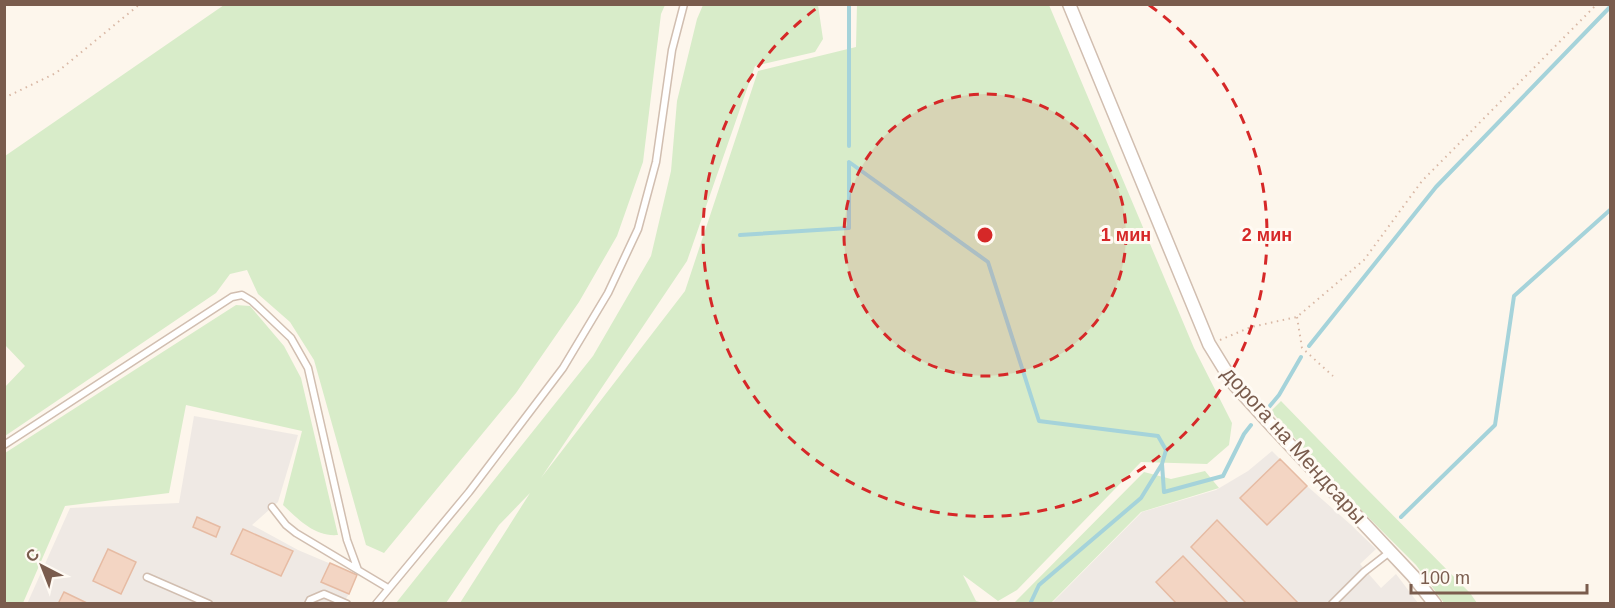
<svg xmlns="http://www.w3.org/2000/svg" width="1615" height="608" font-family="Arial,sans-serif">
<rect width="100%" height="100%" fill="#fdf6ec"/>
<path fill="#efe9e4" d="M 194,416 L 298,435 L 278,502 L 252,525 L 298,550 L 357,575 L 349,594 L 343,603 L 27,604 L 70,508 L 179,503 Z
M 1272,451 L 1307,486 L 1350,524 L 1376,549 L 1360,564 L 1381,588 L 1396,574 L 1418,603 L 1051,604 L 1142,512 L 1216,490 L 1248,471 Z"/>
<path fill="#d8ecc9" d="M 224,5 L 665,5 L 661,14 L 643,162 L 617,236 L 579,302 L 516,393 L 384,553 L 366,545 L 314,360 L 290,322 L 258,294 L 247,270 L 230,274 L 216,293 L 5,436 L 5,387 L 25,366 L 5,345 L 5,156 Z
M 703,5 L 818,5 L 823,39 L 815,52 L 755,66 L 687,261 L 541,478 L 685,291 L 758,71 L 856,47 L 857,4 L 1049,5 L 1194,348 L 1232,423 L 1229,445 L 1207,464 L 1141,462 L 1017,590 L 998,601 L 963,575 L 976,601 L 984,603 L 460,603 L 530,493 L 499,525 L 446,603 L 396,603 L 593,356 L 651,256 L 671,171 L 677,101 L 697,19 Z
M 236,305 L 250,306 L 284,346 L 301,378 L 338,535 C 315,537 299,520 283,505 L 302,431 L 186,405 L 169,493 L 65,506 L 23,603 L 5,603 L 5,453 Z
M 1281,401 L 1352,474 L 1470,593 L 1477,603 L 1444,603 L 1416,565 L 1336,485 L 1271,411 Z
M 1205,471 L 1219,488 L 1141,512 L 1051,603 L 1014,603 L 1144,472 L 1171,479 Z"/>
<g fill="none" stroke-linecap="round" stroke-linejoin="round">
<path stroke="#a5d3da" stroke-width="4" d="M 849,4 L 849,146
M 849,162 L 988,262 L 1039,421 L 1158,436 L 1166,450 L 1162,464
M 740,235 L 849,228 L 849,163
M 1309,346 L 1436,187 L 1610,7
M 1269,407 L 1279,395 L 1301,357
M 1401,517 L 1495,425 L 1514,296 L 1610,210
M 1030,604 L 1039,585 L 1141,498 L 1162,464 L 1164,492 L 1223,476 L 1244,434 L 1251,425"/>
</g>
<path fill="#f3d5c3" stroke="#e6bba3" stroke-width="1.5" d="M 1280,459 L 1307,486 L 1267,525 L 1240,498 Z
M 197,517 L 220,527 L 216,537 L 193,527 Z
M 1217,520 L 1299,604 L 1247,604 L 1191,547 Z
M 243,529 L 293,551 L 281,576 L 231,554 Z
M 108,549 L 136,562 L 121,594 L 93,581 Z
M 1183,556 L 1229,604 L 1177,604 L 1156,582 Z
M 330,563 L 357,575 L 349,594 L 321,582 Z
M 64,592 L 89,604 L 58,604 Z"/>
<g fill="none" stroke-linecap="round" stroke-linejoin="round">
<g stroke="#d1beb0" stroke-width="9">
<path id="lane" d="M 4,445 L 232,297 L 242,295 L 252,301 L 291,338 L 308,368 L 347,540 L 358,570
M 272,507 L 286,525 L 296,533 L 388,588
M 147,577 L 209,604
M 308,604 L 310,600 L 324,594 L 347,604
M 376,604 L 469,492 L 563,368 L 608,293 L 638,229 L 656,162 L 672,50 L 684,4
M 1332,604 L 1364,572 L 1391,551"/>
</g>
<g stroke="#d1beb0" stroke-width="15">
<path id="street" d="M 1069,4 L 1209,344 L 1233,383 L 1272,426 L 1413,576 L 1435,604"/>
</g>
<path stroke="#d9b8a5" stroke-width="2" stroke-dasharray="1.5 4.5" stroke-linecap="butt" d="M 4,98 L 56,73 L 140,4
M 1297,317 L 1302,348 L 1333,376
M 1220,340 L 1251,327 L 1297,317 L 1364,260 L 1422,181 L 1597,4"/>
<use href="#lane" stroke="#fff" stroke-width="6"/>
<use href="#street" stroke="#fff" stroke-width="12"/>
</g>
<circle cx="985" cy="235" r="141" fill="#d62828" fill-opacity=".12"/>
<g fill="none" stroke="#d62828" stroke-width="3" stroke-dasharray="10 8">
<circle cx="985" cy="235" r="141"/>
<path d="M1149 5A282 282 0 1 1 821 5"/>
</g>
<g text-anchor="middle" stroke-width="6" stroke-linejoin="round" paint-order="stroke">
<g font-size="21" fill="#7a5c4d" stroke="#fffaf3">
<text transform="translate(1294 445) rotate(48)" y="7">дорога на Мендсары</text>
</g>
</g>
<circle cx="985" cy="235" r="9" fill="#d62828" stroke="#fffaf3" stroke-width="3"/>
<g font-size="18" text-anchor="middle" font-weight="bold" fill="#d62828" stroke="#fffaf3" stroke-width="6" stroke-linejoin="round" paint-order="stroke">
<text x="1126" y="241">1 мин</text>
<text x="1267" y="241">2 мин</text>
</g>
<rect width="1615" height="608" fill="none" stroke="#7a5c4d" stroke-width="12"/>
<g transform="translate(42 566) rotate(318)" stroke="#fffaf3" stroke-width="4.5" paint-order="stroke">
<path d="M0-4.5L10 22L0 15L-10 22Z" fill="#7a5c4d"/>
<text y="-9" font-size="16" font-weight="bold" text-anchor="middle" fill="#7a5c4d">С</text>
</g>
<path d="M1411 584v9h176v-9" fill="none" stroke="#7a5c4d" stroke-width="3"/>
<text x="1420" y="584" font-size="18" fill="#7a5c4d" stroke="#fffaf3" stroke-width="4.5" paint-order="stroke">100 m</text>
</svg>
